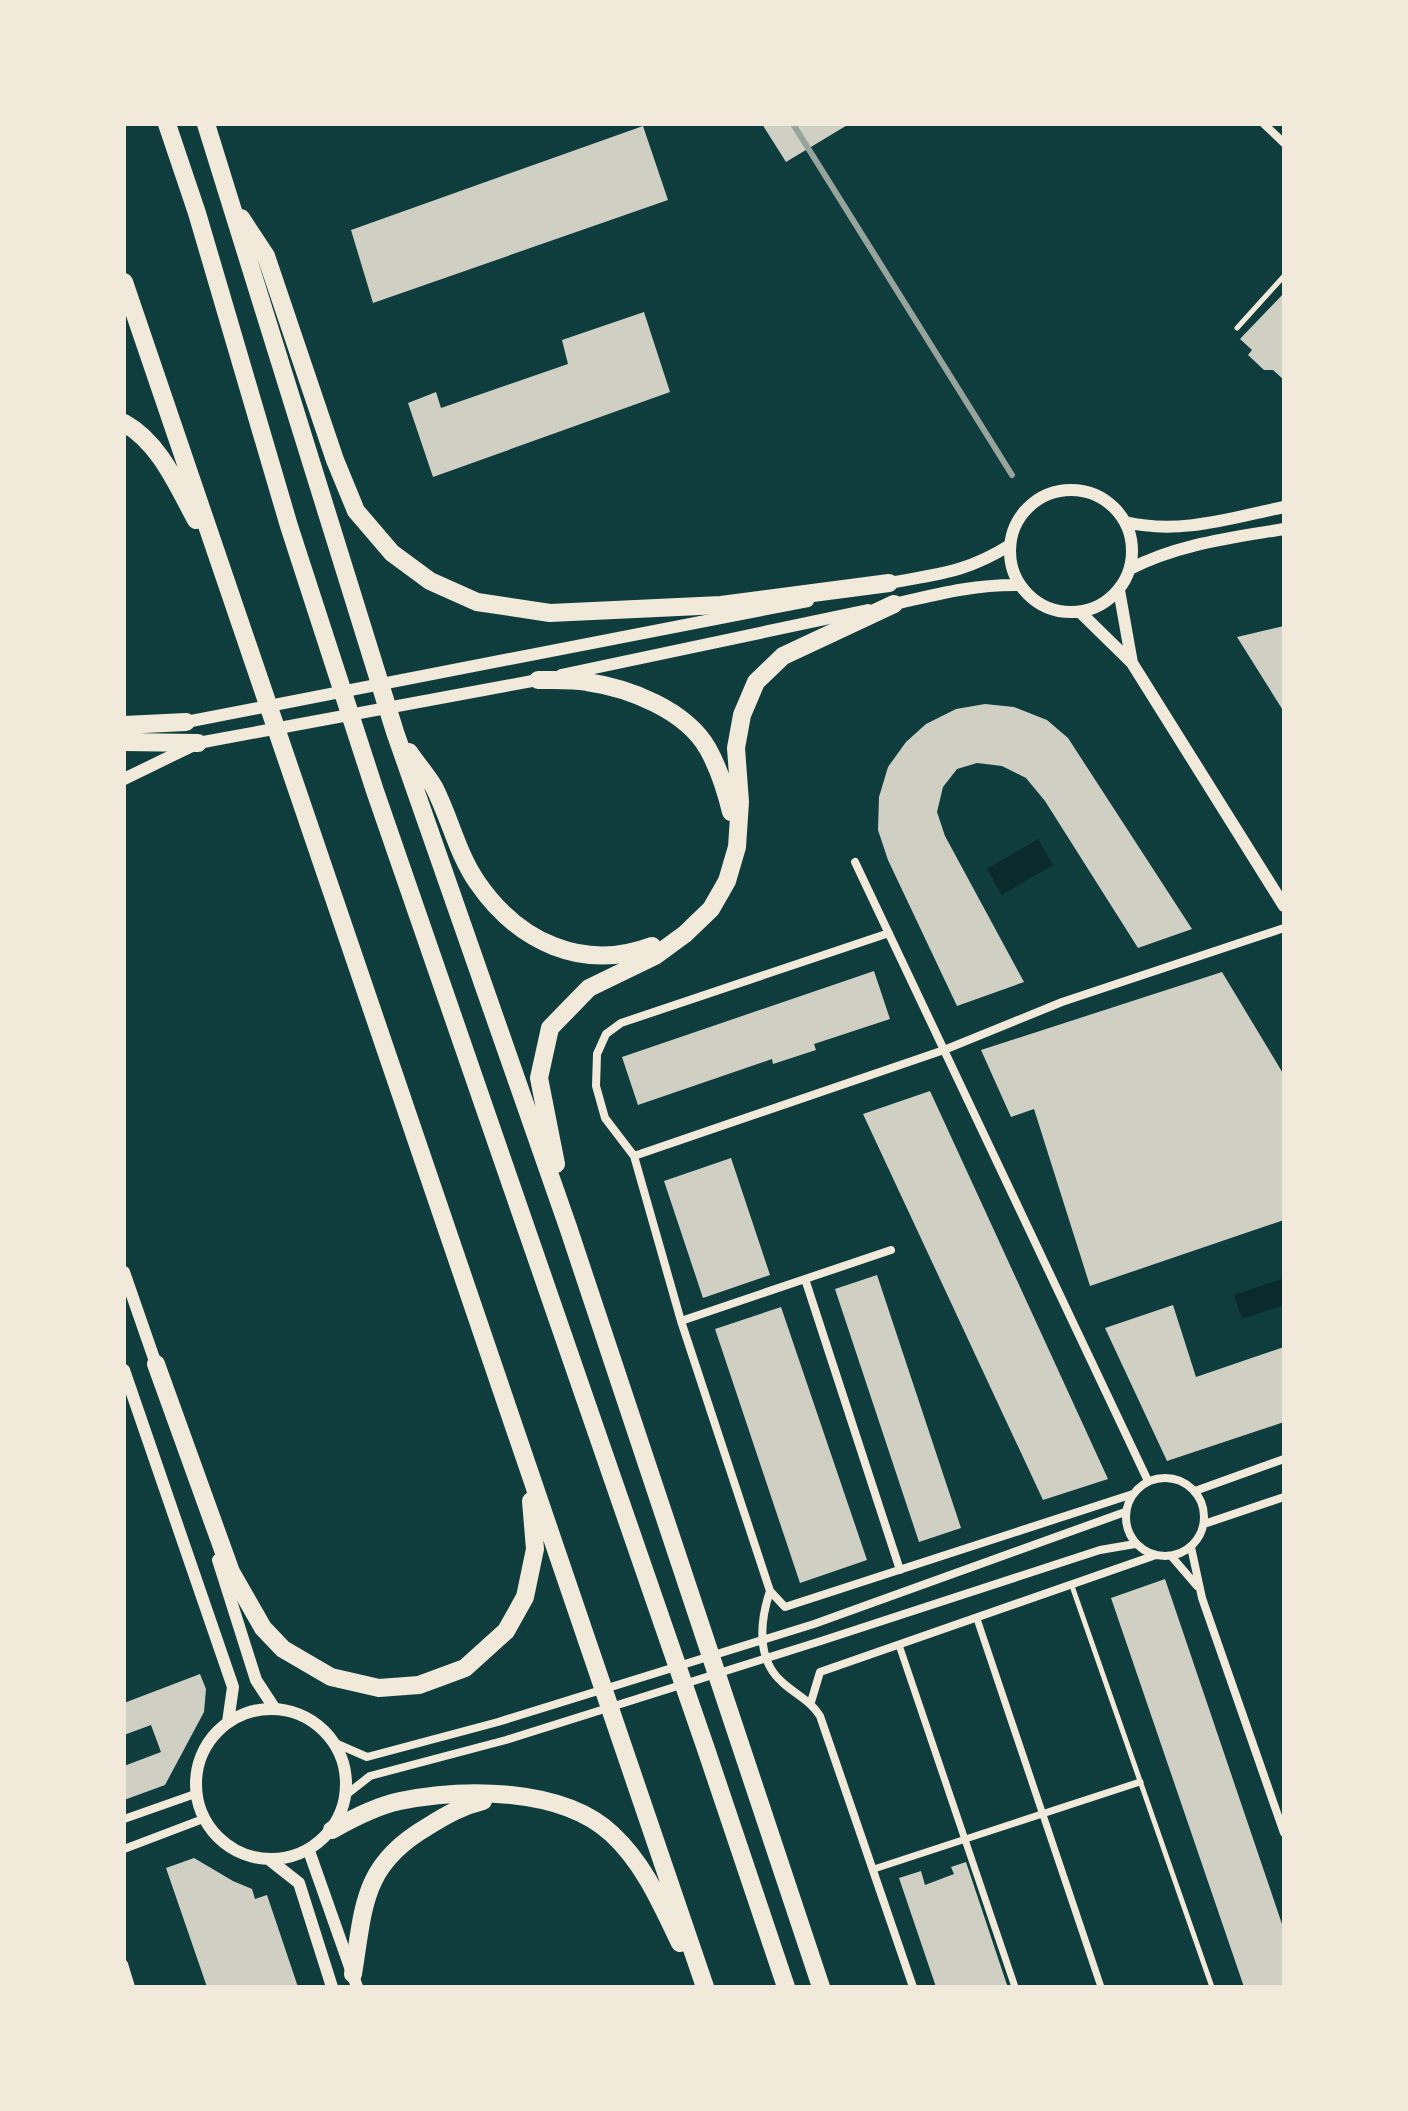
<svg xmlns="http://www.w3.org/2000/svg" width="1408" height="2111" font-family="'Sofia Sans Condensed',sans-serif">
<rect width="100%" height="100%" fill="#0f3d3e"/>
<path fill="#0a2a2b" d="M 1038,839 L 1053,865 L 1002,895 L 987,869 Z
M 1282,1279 L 1284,1305 L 1242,1319 L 1234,1295 Z"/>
<path fill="#cfcfc3" d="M 762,124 L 849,124 L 786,162 Z
M 643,126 L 668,200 L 373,303 L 351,230 Z
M 1284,293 L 1284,380 L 1273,370 L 1264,370 L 1248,355 L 1252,350 L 1240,339 Z
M 644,312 L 670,392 L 433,477 L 408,403 L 436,392 L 441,408 L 568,364 L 562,340 Z
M 1284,626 L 1284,712 L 1237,637 Z
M 985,704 L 1014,707 L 1047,720 L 1068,738 L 1192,929 L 1138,948 L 1045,801 L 1026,778 L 1002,766 L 977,763 L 957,769 L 943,787 L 937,812 L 945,836 L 1024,982 L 957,1006 L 888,860 L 878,830 L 879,797 L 888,767 L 906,742 L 926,724 L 956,709 Z
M 874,971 L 890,1019 L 814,1044 L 816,1050 L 773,1064 L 772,1059 L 638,1105 L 622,1057 Z
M 1222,972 L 1284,1075 L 1284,1220 L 1090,1286 L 1034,1109 L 1011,1117 L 981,1050 Z
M 930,1091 L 987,1215 L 1108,1479 L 1043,1500 L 863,1114 Z
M 731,1158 L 770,1275 L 703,1298 L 664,1181 Z
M 877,1275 L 961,1528 L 919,1542 L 835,1289 Z
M 1173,1305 L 1196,1377 L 1284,1347 L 1284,1422 L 1167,1461 L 1105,1328 Z
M 781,1307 L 867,1560 L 800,1583 L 715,1329 Z
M 1165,1579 L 1284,1930 L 1284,1987 L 1244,1987 L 1111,1598 Z
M 200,1674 L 206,1689 L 204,1712 L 165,1785 L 124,1800 L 124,1766 L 161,1752 L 151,1725 L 124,1735 L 124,1703 Z
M 194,1858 L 233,1881 L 252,1889 L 255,1899 L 267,1895 L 298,1987 L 207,1987 L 166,1868 Z
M 966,1862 L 1006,1982 L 1008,1987 L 936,1987 L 899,1878 L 921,1871 L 925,1885 L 954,1874 L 951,1867 Z"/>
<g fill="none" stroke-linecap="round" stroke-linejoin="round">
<path stroke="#f1e9da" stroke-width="5" d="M 1237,328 L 1284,276
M 1072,1586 L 1212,1987"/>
<path stroke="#f1e9da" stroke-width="7" d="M 977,1619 L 1101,1987
M 899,1645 L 1015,1987
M 874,1869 L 1140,1782"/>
<path stroke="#f1e9da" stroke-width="8" d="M 1264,124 L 1284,143
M 855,862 L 1148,1481
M 889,933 L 621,1023 L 606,1034 L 597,1054 L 596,1086 L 605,1118 L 634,1156 L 681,1321 L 770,1591 C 760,1621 756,1659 782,1682 C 796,1695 810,1700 820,1716 L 913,1987
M 634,1156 L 944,1050 L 1062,1002 L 1284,928
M 805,1279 L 891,1250
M 681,1321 L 805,1279 L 900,1570
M1126 1517a39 39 0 1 1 78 0a39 39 0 1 1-78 0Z
M 1195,1491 L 1284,1459
M 1204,1524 L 1284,1497
M 1191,1547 L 1202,1598 L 1284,1833
M 1172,1557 L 1197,1586
M 770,1591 L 785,1607 L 1133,1494
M 811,1702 L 820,1672 L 1153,1556
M 335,1743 L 367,1757 L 498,1722 L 814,1624 L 1125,1512
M 347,1794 L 370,1776 L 506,1740 L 821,1641 L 1100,1550 L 1135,1544
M 124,1819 L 195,1794
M 124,1849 L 203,1819
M 124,1964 L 131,1987"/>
<path stroke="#f1e9da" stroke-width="12" d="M1010 551a61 61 0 1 1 122 0a61 61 0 1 1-122 0Z
M 1125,522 C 1180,535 1230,518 1284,507
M 1130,569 C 1178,544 1231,538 1284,529
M 884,584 C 935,574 964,574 1010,545
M 1119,590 L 1132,663
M 890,605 C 934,595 974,584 1020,585
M 1080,612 L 1132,663 L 1284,906
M 561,675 L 868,610
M 186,722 L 808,601
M 124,779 L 198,743 L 543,679
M 124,1272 L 158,1370
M 124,1370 L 233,1687 L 228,1722
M 218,1560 L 256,1680 L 275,1709
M196 1784a75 75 0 1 1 150 0a75 75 0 1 1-150 0Z
M 309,1851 L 357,1987
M 271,1861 L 299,1883 L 332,1987"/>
<path stroke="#f1e9da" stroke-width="18" d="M 167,124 L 197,213 L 289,526 L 375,791 L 706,1749 L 786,1987
M 206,124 L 395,732 L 568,1227 L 821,1987
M 241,218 L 266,256 L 335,460 L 356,511 L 392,553 L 430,581 L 477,602 L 550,613 L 721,605 L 889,583
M 124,282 L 705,1987
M 124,423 C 159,442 177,485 196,520
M 538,680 C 554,680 571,679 587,682 C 629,688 686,710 708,749 C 719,769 726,791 731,812
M 124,725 L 186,722
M 124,742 L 198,743
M 409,752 C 417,764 427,775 434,787 C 450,818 457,853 477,882 C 518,942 583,972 652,946
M 556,1164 L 539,1078 L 550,1028 L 589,988 L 655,956 L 685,934 L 711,909 L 727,881 L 737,847 L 740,802 L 736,748 L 742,715 L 756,682 L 783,656 L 894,604
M 156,1364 L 231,1572 L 263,1628 L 283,1649 L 331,1677 L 379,1688 L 419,1685 L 465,1668 L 506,1631 L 525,1597 L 535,1549 L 531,1501
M 332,1830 C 353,1818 376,1806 400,1801 C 463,1788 562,1787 612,1834 C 645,1865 661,1904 680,1943
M 353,1974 C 364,1906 362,1865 427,1827 C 446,1815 462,1806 483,1801"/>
<path stroke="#97a49c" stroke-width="6" d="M 793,124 L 1012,475"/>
</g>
<rect width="1408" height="2111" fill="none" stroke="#f1e9da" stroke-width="252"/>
</svg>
